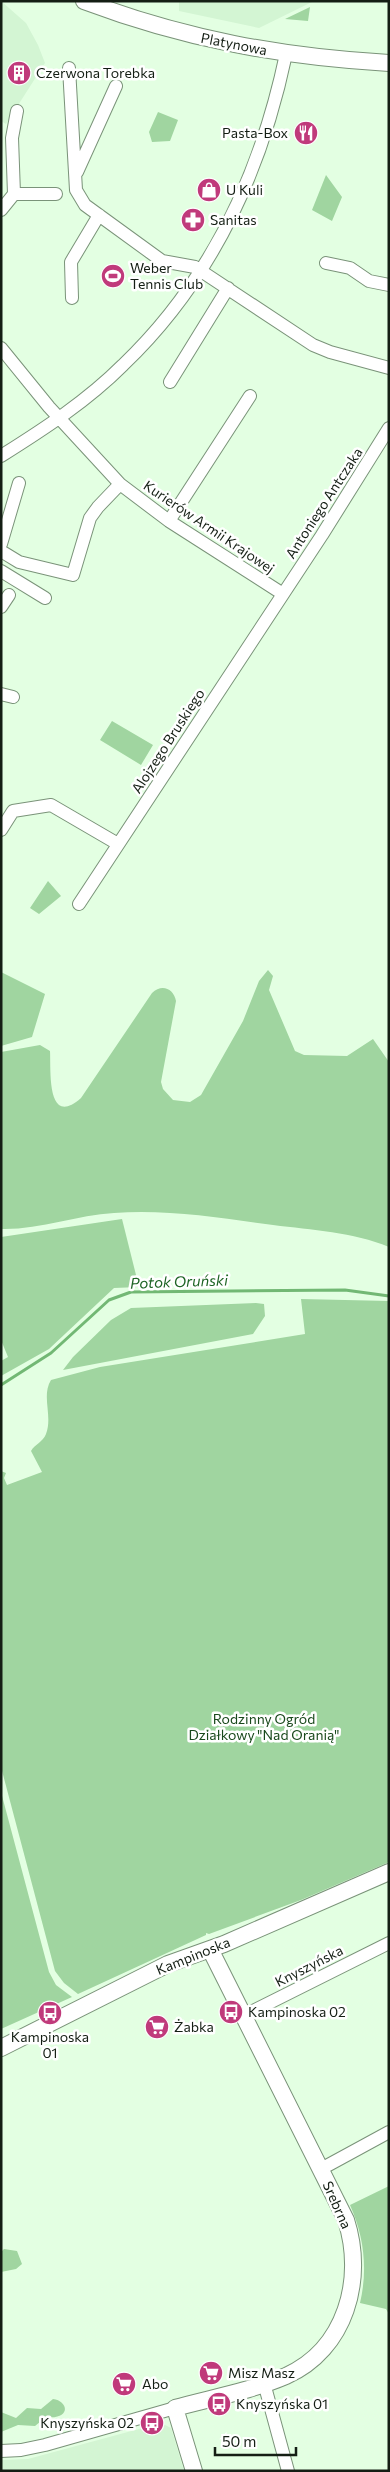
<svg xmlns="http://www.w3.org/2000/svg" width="390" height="2472" font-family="Commissioner,sans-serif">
<rect width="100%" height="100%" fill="#e3ffe2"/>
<path fill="#d3f5d3" d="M 1,1 L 26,23 L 38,45 L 45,63 L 6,124 L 1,121 Z
M 179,1 L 314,1 L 259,28 L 179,11 Z
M 161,2423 L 171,2428 L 184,2471 L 1,2471 L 1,2460 L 28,2459 Z"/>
<path fill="#a0d5a0" d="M 310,7 L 308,21 L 285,19 Z
M 158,112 L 178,120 L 170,141 L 152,142 L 149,132 Z
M 326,175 L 342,197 L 332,221 L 312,210 Z
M 112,721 L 153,745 L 141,765 L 100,740 Z
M 48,881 L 61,896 L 39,914 L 30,908 Z
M 268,970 L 273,976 L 269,990 L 295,1051 L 304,1055 L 347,1056 L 373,1039 L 389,1062 L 389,1247 C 353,1232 312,1230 273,1225 C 221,1218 167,1209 114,1213 C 77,1215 39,1230 1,1229 L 1,1052 L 40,1045 L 50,1051 C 51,1069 46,1129 81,1098 L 152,993 C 162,983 174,989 176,1001 L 161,1082 L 163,1089 L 173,1100 L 190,1102 L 201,1095 L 243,1021 L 259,981 Z
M 1,972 L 45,994 L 32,1037 L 1,1046 Z
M 122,1219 L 139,1287 L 114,1288 L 49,1349 L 1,1376 L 1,1361 L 8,1357 L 1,1340 L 1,1237 Z
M 301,1299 L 389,1301 L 389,1862 L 301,1900 L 209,1934 L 206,1933 L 206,1935 L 78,1994 L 64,1983 L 55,1971 L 1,1767 L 1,1471 L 6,1473 L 4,1478 L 7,1485 L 42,1472 L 31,1451 C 35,1444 43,1442 46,1434 C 53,1416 41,1396 51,1380 L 100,1367 L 305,1334 Z
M 256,1303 L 264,1304 L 265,1316 L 253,1334 L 63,1370 L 73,1357 L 111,1320 L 131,1308 Z
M 1,1792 L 49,1972 L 56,1985 L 72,1997 L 1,2029 Z
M 389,2186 L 389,2314 L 386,2309 L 360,2303 C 368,2269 364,2236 350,2205 Z
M 4,2249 L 17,2251 L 22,2264 L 16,2269 L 1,2272 L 1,2252 Z
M 53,2399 C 69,2401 71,2420 46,2417 L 35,2426 L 18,2425 L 1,2432 L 1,2412 L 16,2418 L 27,2408 L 41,2409 Z"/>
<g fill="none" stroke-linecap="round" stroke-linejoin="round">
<path stroke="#72b874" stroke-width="3" d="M 1,1385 L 51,1353 L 109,1300 L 131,1292 L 345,1290 L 389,1296"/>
<g stroke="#7a9379" stroke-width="14">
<path id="street" d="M 69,68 L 76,190 L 85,205 L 162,261 L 195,267 L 313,345 L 330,352 L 389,368
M 77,172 L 116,86
M 14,194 L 56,194
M 1,210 L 14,194 L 12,138 L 17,111
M 326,263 L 350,268 L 369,281 L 389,285
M 72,298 L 71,262 L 99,215
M 1,348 L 49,407 L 120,484 L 169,521 L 283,594
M 170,382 L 228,288
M 1,456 C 44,429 87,401 123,365 C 212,280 261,173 286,54
M 169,521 L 250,396
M 1,544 L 19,483
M 1,551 L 19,562 L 73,575 L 90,518 L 98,507 L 120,484
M 1,571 L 45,598
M 1,607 L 9,595
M 1,694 L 13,697
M 1,830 L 13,811 L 51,805 L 118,844
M 79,904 L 322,535 L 389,428
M 243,2016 L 389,1943
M 321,2169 L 389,2132
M 264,2383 L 288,2471
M 1,2451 L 21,2450 L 45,2445 L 175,2408"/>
</g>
<g stroke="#7a9379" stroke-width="18">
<path id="secondary" d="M 84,1 C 185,39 282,57 389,63
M 1,2048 L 168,1964 L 224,1944 L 389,1872
M 194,2471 L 175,2408 C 211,2398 251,2391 286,2376 C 346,2349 365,2279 346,2220 L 210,1949"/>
</g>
<use href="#street" stroke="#fff" stroke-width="12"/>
<use href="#secondary" stroke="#fff" stroke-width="16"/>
</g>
<defs>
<g id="building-disc" transform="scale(1.25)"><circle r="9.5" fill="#c03a7b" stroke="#fff"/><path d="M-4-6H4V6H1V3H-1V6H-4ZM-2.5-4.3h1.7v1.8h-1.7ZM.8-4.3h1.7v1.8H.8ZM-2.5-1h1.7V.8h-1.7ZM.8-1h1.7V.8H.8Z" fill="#fff"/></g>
<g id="restaurant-disc" transform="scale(1.25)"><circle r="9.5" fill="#c03a7b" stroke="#fff"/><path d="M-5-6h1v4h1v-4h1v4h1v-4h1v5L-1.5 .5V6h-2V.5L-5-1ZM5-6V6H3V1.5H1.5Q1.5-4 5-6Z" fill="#fff"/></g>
<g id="shop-disc" transform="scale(1.25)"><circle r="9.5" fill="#c03a7b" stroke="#fff"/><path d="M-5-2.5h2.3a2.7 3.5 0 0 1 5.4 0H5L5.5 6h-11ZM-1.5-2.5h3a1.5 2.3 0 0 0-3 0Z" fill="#fff"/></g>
<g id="pharmacy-disc" transform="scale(1.25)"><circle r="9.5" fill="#c03a7b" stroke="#fff"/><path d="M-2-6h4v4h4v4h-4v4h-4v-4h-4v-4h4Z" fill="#fff"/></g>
<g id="stadium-disc" transform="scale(1.25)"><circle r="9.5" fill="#c03a7b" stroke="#fff"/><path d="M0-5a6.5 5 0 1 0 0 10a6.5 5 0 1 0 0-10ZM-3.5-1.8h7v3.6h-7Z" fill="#fff"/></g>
<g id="bus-disc" transform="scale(1.25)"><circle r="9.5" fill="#c03a7b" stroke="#fff"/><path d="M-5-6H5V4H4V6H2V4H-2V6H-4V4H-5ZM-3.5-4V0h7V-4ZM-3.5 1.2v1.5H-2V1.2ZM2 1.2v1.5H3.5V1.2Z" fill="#fff"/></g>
<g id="supermarket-disc" transform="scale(1.25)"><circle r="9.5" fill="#c03a7b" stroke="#fff"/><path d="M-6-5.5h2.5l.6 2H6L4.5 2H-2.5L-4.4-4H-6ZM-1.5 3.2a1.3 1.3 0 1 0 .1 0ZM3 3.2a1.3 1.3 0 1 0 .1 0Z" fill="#fff"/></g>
</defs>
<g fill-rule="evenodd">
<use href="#building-disc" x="19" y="73"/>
<use href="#restaurant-disc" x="306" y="133"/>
<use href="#shop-disc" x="209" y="190"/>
<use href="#pharmacy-disc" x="193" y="220"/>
<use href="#stadium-disc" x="113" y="276"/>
<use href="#bus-disc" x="231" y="2012"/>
<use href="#bus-disc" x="50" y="2013"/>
<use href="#supermarket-disc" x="157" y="2027"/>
<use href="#supermarket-disc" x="211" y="2373"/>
<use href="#supermarket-disc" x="124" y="2384"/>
<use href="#bus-disc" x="219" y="2404"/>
<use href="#bus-disc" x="152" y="2423"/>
</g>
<g text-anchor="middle" stroke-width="5" stroke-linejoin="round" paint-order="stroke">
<g font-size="14" fill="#141e14" stroke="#fff">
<text transform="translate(234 44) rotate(11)" y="5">Platynowa</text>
<text transform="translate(324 503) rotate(-57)" y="5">Antoniego Antczaka</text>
<text transform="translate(209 527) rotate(34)" y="5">Kurierów Armii Krajowej</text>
<text transform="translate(168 741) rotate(-57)" y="5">Alojzego Bruskiego</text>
<text transform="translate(193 1956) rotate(-22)" y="5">Kampinoska</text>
<text transform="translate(309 1966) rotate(-27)" y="5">Knyszyńska</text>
<text transform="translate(337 2205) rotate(66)" y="5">Srebrna</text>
</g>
<g font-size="14" fill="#141e14" stroke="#fff" text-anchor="start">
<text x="36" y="78">Czerwona Torebka</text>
<text x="288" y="138" text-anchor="end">Pasta-Box</text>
<text x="226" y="195">U Kuli</text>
<text x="210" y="225">Sanitas</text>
<text x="130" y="273">Weber<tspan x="130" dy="16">Tennis Club</tspan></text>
<text x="248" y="2017">Kampinoska 02</text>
<text x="174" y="2032">Żabka</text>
<text x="50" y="2042" text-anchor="middle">Kampinoska<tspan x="50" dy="16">01</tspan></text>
<text x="228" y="2378">Misz Masz</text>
<text x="142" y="2389">Abo</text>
<text x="236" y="2409">Knyszyńska 01</text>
<text x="134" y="2428" text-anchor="end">Knyszyńska 02</text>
</g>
<g font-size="14" fill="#18481b" stroke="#fff">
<text x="264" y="1724">Rodzinny Ogród<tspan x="264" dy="16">Działkowy "Nad Oranią"</tspan></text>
</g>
<g font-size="15" font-style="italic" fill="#1d6424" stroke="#fff">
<text transform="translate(179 1282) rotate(-2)" y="5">Potok Oruński</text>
</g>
</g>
<rect width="390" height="2472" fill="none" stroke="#141e14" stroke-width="5"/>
<path d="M215 2447v8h81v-8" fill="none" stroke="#141e14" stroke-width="2.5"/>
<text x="222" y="2447" font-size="15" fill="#141e14" stroke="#ffffff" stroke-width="4" paint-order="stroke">50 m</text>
</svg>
